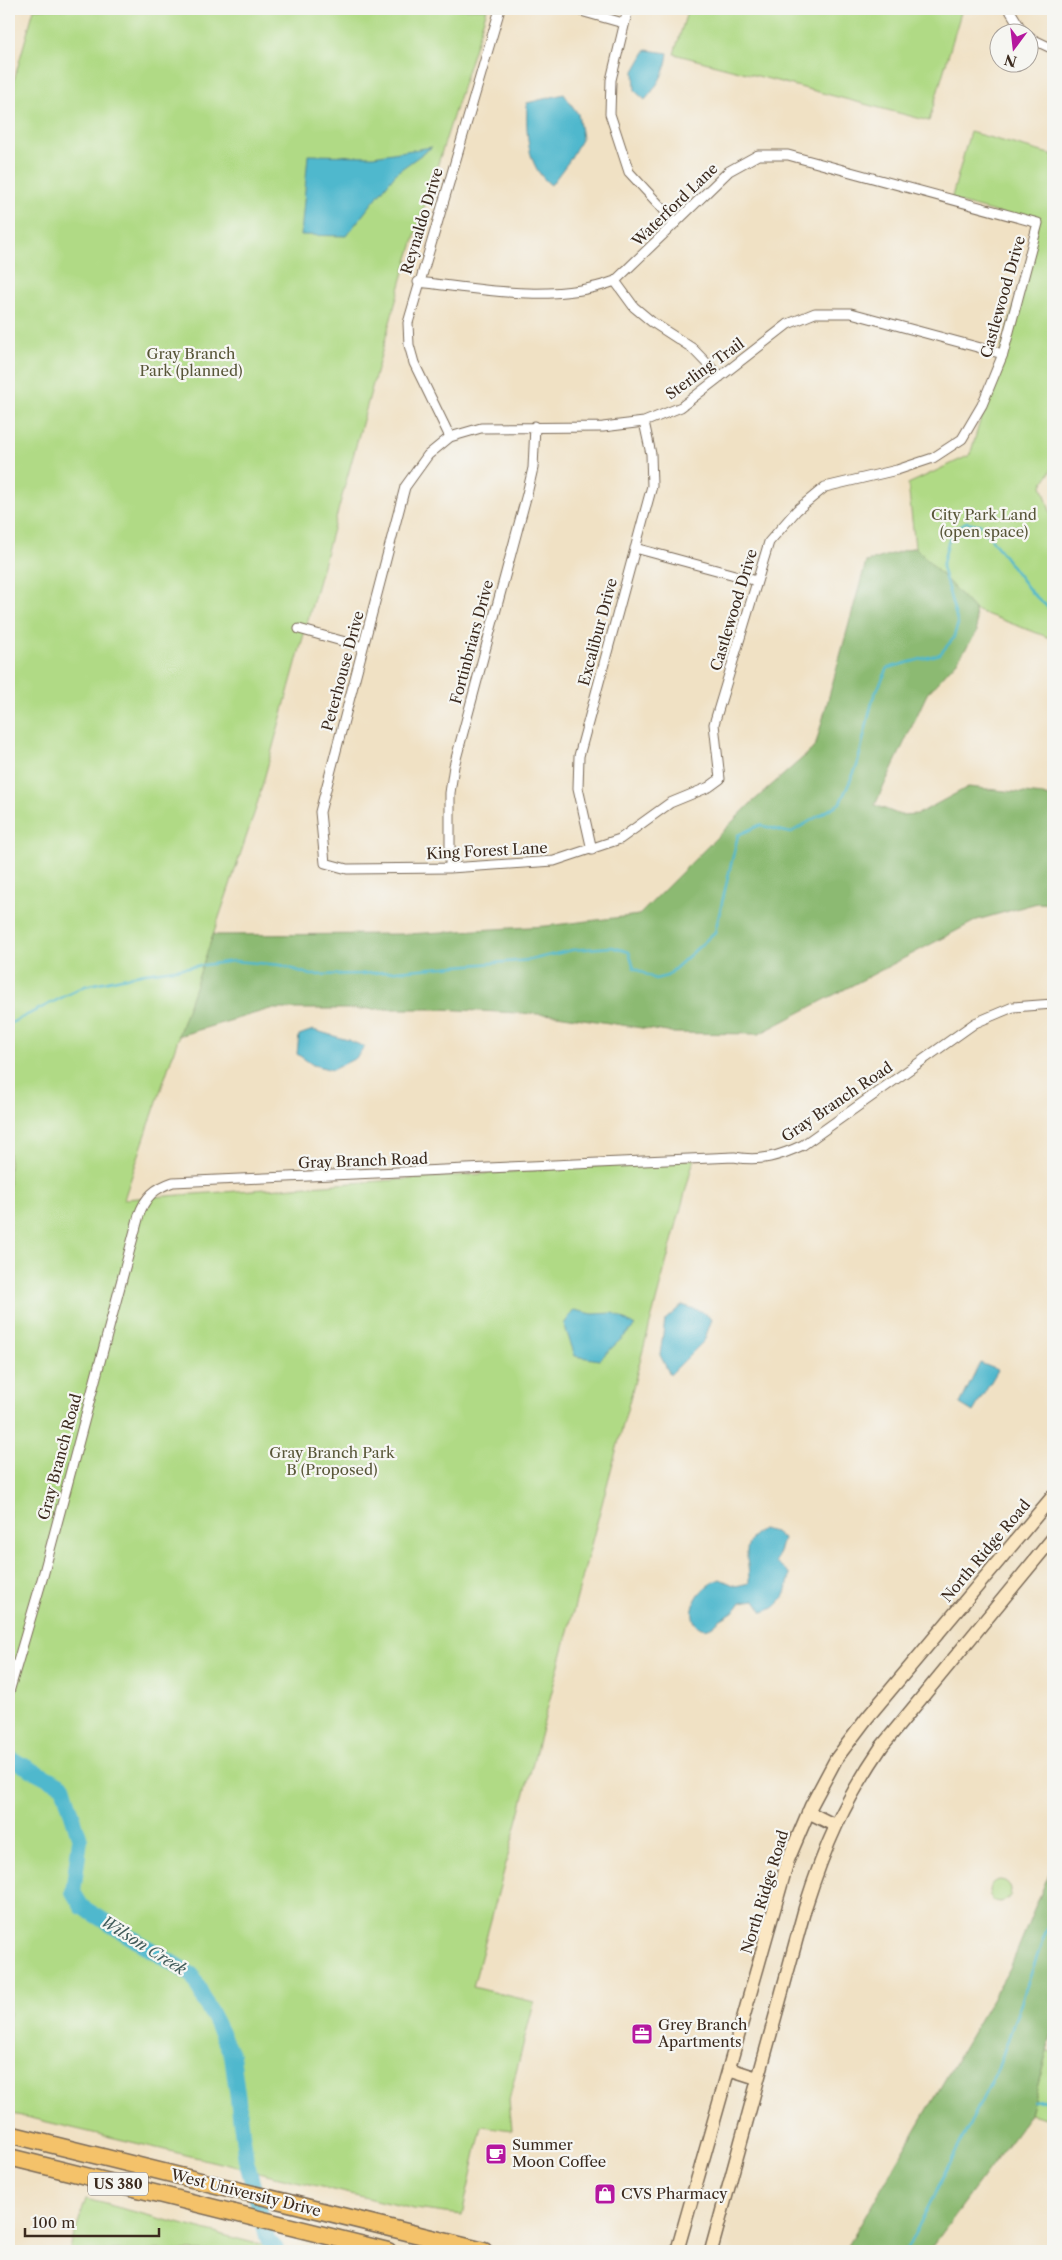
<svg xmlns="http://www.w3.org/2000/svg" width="1062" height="2260" font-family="'Libre Caslon Text',serif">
<rect width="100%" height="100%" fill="#f6f6f2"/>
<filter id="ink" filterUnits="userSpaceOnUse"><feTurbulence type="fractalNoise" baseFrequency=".02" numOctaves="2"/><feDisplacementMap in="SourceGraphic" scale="10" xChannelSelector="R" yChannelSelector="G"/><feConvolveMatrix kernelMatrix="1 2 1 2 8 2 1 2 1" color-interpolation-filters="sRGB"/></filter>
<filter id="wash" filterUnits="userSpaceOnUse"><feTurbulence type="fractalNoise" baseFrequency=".0096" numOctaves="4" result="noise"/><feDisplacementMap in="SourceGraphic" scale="20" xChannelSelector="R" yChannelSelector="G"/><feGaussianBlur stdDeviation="1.12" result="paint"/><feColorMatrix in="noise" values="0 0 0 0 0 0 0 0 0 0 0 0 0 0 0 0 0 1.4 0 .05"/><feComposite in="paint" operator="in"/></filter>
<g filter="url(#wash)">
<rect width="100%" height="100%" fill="#f0e1c4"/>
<path fill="#b0da85" stroke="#768252" d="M 34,9 L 487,9 L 405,268 L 256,808 L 124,1199 L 694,1159 L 473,1987 L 534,2002 L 509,2100 L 512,2130 L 482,2126 L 462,2215 L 414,2209 L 9,2113 L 9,98 Z
M 688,9 L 962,9 L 929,121 L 674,54 Z
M 970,132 L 1053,155 L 1053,467 L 1042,485 L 1053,521 L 1053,639 L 975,610 L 915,547 L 908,484 L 970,455 L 1038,224 L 951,200 Z
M989 1891a11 11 0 1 1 22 0a11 11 0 1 1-22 0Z
M 1047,2050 L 1053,2053 L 1053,2120 L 1030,2114 Z
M 86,2199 L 284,2251 L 69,2251 Z"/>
<path fill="#8cba72" stroke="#647248" d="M 915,547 L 975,610 L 977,632 L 958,660 L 927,694 L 875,805 L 900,815 L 918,814 L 968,787 L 1043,795 L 1053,798 L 1053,904 L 1037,903 L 977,920 L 759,1034 L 674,1033 L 557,1015 L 440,1009 L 270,1009 L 178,1036 L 213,935 L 408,934 L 546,926 L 639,915 L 749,805 L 815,747 L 866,562 Z
M 1053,1864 L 1053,2029 L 1030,2114 L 929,2251 L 845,2251 L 1010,1968 Z"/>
<path fill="#4fb8cd" stroke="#457176" d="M 646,50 L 668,53 C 666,72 658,85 645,100 L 635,91 L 634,71 Z
M 564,94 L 578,114 L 582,138 L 569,161 L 551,185 C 526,167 526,131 527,103 Z
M 432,147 L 397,172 L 346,236 L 301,235 L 308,155 L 373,156 Z
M 313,1030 L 348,1040 L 365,1047 L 356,1058 L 332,1070 L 313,1065 L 297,1054 L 299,1035 Z
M 682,1305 L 701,1311 L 712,1319 L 704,1341 L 670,1375 L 660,1355 L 665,1320 Z
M 574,1310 L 593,1314 L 614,1313 L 635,1326 L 599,1360 L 575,1356 L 564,1324 Z
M 980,1363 L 998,1370 L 973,1412 L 960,1404 Z
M 762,1529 L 775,1532 L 783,1539 L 776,1562 L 790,1574 C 787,1592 782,1608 763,1612 L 755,1600 L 741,1602 C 735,1612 730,1614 721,1619 C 718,1621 715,1625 711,1627 C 689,1637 681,1594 720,1579 L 736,1586 L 749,1583 C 750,1560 738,1544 762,1529 Z"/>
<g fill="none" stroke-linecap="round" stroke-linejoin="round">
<path stroke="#4fb8cd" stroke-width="2.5" d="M 9,1024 L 85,986 L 145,973 L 234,961 L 281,965 L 311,975 L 360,974 L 530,960 L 572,950 L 612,947 L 629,952 L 634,968 L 655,979 L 667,976 L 715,932 L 738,835 L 760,825 L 790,833 L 840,803 L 857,766 L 873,698 L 888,668 L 940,654 L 953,639 L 958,624 L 942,567 L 948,543 L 956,529 L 966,522 L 981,525 L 1031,592 L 1053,612
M 1053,2099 L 1033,2101 L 1053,2100
M 906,2251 L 998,2068 L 1053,1911"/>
<path stroke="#4fb8cd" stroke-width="16" d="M 9,1758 L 63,1786 L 80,1840 L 73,1892 L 82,1907 L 192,1975 L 232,2055 L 246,2160 L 268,2240 L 278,2251"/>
</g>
</g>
<g filter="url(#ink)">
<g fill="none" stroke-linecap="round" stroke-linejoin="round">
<g stroke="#7a6a58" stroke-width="11">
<path id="street" d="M 574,9 L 623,23
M 628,9 L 611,80 L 610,114 L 629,172 L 676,223
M 1009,9 L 1023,32
M 1030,38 L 1053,49
M 615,281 L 634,307 L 652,322 L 692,348 L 720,377
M 418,282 C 483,289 553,304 615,281 L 729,171 L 758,155 L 788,155 L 1038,223 L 1003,354 L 982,405 L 962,439 L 933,458 L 897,470 L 825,487 L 797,510 L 769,542 L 714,724 L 720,779 L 709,787 L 670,803 L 620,839 L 554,861 L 450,868 L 347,869 L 325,863 L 320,812 L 405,487 L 428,455 L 450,437 L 481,428 L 603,427 L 644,422 L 681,407 L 788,324 L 815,313 L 851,313 L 1003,354
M 450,437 L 414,363 L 409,345 L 408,323 L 500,9
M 635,548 L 757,581
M 299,629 L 363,647
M 592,850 L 578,788 L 579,756 L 652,486 L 651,454 L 644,422
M 450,868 L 450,793 L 454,766 L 527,494 L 533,468 L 535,426
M 9,1692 L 43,1576 L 139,1215 C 145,1197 155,1188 173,1182 L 734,1157 C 760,1162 780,1156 803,1145 L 975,1023 L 1013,1007 L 1053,1004"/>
</g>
<g stroke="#7a6a58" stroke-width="15">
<path id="secondary" d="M 808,1812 L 834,1825
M 729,2069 L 757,2078
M 677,2251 L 788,1860 L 811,1806 L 836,1759 L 867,1718 L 1053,1496
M 711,2251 L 805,1908 C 825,1845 844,1802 882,1746 L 1053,1538"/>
</g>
<g stroke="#7a6a58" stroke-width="19">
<path id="highway" d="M 9,2134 L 484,2251
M 9,2157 L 388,2251"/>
</g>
<use href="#street" stroke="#fff" stroke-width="9"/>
<use href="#secondary" stroke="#fbe7c3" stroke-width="12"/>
<use href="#highway" stroke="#f4c26a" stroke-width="16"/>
</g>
</g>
<defs>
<g id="office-square" transform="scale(1.125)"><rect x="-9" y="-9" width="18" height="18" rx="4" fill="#b5179e" stroke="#f6f6f2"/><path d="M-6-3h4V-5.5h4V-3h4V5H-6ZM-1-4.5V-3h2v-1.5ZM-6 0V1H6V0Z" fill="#fff"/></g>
<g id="cafe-square" transform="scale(1.125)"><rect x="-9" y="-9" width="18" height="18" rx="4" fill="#b5179e" stroke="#f6f6f2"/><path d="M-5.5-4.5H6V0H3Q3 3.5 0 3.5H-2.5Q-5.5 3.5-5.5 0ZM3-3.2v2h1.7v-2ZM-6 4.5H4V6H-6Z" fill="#fff"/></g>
<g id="shop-square" transform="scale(1.125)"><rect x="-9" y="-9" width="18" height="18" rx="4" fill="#b5179e" stroke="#f6f6f2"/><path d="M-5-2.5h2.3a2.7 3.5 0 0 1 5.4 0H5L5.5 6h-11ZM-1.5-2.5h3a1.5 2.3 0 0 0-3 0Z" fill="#fff"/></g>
</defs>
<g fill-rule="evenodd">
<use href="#office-square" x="642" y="2034"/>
<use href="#cafe-square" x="496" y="2154"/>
<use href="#shop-square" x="605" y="2194"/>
</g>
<g text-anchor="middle" stroke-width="4.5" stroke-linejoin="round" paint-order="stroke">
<rect fill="#f6f6f2" stroke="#73675e" stroke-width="1" x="88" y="2172.5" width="60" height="23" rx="4"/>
<g font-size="14" font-weight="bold" fill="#3b2a1e">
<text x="118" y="2189">US 380</text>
</g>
<g font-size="15" fill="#3b2a1e" stroke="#f6f6f2">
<text transform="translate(675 205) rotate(-44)" y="5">Waterford Lane</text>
<text transform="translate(422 221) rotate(-73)" y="5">Reynaldo Drive</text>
<text transform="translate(1003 297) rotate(-74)" y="5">Castlewood Drive</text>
<text transform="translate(705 369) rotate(-36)" y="5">Sterling Trail</text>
<text transform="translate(734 610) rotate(-73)" y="5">Castlewood Drive</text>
<text transform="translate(598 632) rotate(-75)" y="5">Excalibur Drive</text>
<text transform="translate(472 642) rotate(-75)" y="5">Fortinbriars Drive</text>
<text transform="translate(343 671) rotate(-75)" y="5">Peterhouse Drive</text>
<text transform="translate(487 851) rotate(-3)" y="5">King Forest Lane</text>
<text transform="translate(837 1102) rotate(-34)" y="5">Gray Branch Road</text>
<text transform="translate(363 1161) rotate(-2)" y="5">Gray Branch Road</text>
<text transform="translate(60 1457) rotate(-75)" y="5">Gray Branch Road</text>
<text transform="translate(986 1551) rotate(-50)" y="5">North Ridge Road</text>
<text transform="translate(765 1892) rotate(-73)" y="5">North Ridge Road</text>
<text transform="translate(246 2193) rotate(14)" y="5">West University Drive</text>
</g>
<g font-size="15" fill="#585638" stroke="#f6f6f2">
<text x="191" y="359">Gray Branch<tspan x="191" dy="17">Park (planned)</tspan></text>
<text x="984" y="520">City Park Land<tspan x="984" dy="17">(open space)</tspan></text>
<text x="332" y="1458">Gray Branch Park<tspan x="332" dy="17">B (Proposed)</tspan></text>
</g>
<g font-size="15" fill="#3b2a1e" stroke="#f6f6f2" text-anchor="start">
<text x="658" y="2030">Grey Branch<tspan x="658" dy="17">Apartments</tspan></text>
<text x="512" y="2150">Summer<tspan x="512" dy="17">Moon Coffee</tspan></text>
<text x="621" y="2199">CVS Pharmacy</text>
</g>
<g font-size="16" font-style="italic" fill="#425c5b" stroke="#f6f6f2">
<text transform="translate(144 1945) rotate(32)" y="6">Wilson Creek</text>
</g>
</g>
<rect width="1062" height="2260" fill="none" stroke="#f6f6f2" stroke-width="30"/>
<g transform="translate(1014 48) rotate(195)"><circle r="24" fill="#f6f6f2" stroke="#aba49d"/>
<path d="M0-4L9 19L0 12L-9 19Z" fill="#b5179e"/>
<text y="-8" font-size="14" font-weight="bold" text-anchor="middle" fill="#3b2a1e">N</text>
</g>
<path d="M25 2228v8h134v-8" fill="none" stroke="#3b2a1e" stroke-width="2.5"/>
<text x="32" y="2228" font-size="15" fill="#3b2a1e" stroke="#f6f6f2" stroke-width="4" paint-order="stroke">100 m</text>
</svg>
